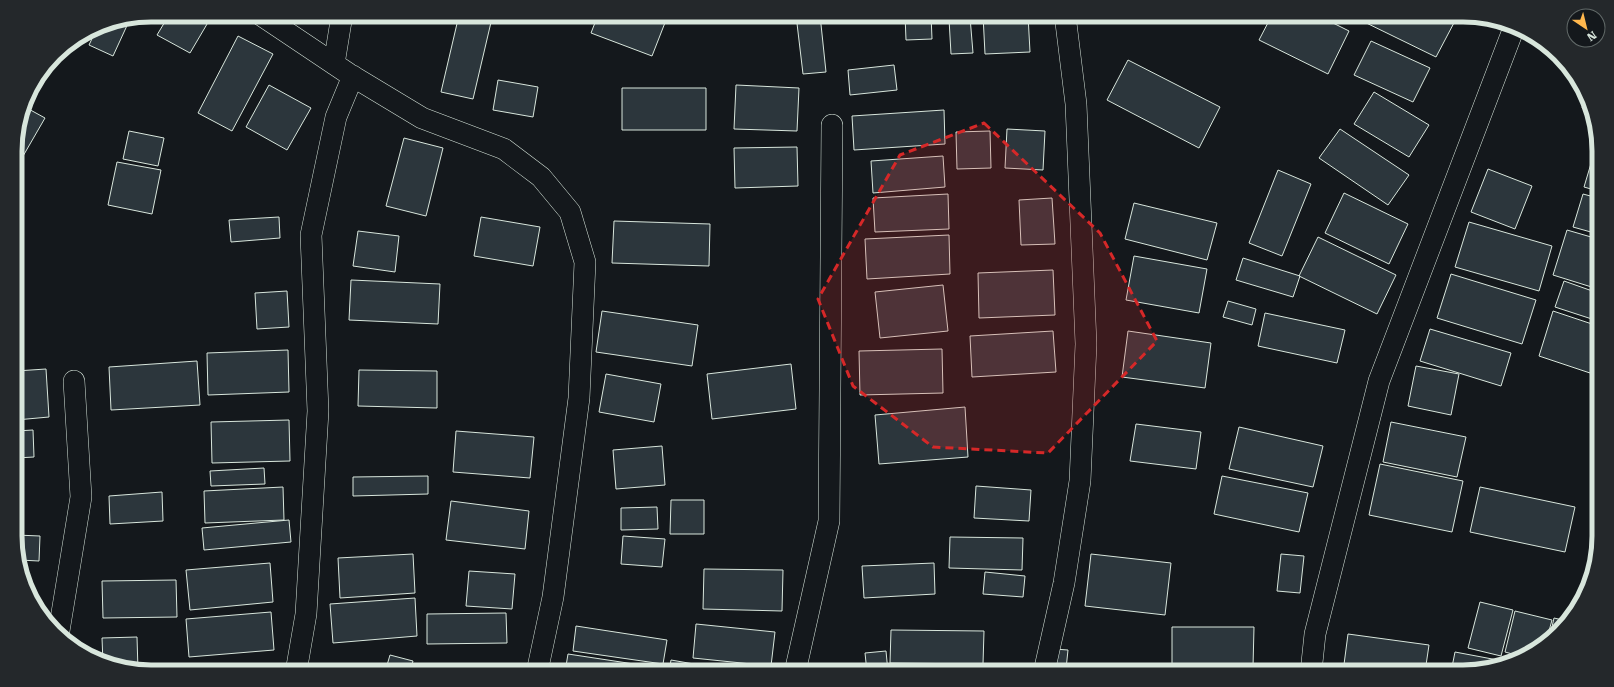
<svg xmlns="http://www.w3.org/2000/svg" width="1614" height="687" font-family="'Roboto Serif',serif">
<rect width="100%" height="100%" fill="#14181c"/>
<path fill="#2c363c" stroke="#d8e6dc" d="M 169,15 L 202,15 L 210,19 L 190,53 L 157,35 Z
M 459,15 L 478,15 L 492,18 L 473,99 L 441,92 Z
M 598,15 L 668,15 L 652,56 L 591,33 Z
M 796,15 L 820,15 L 826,72 L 803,74 Z
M 905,15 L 931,15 L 932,39 L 906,40 Z
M 983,15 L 1028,15 L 1030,52 L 985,54 Z
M 1272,15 L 1317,15 L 1349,31 L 1328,74 L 1259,40 Z
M 1353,15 L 1447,15 L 1456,19 L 1436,57 L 1352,16 Z
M 970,17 L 973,53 L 951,54 L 949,19 Z
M 130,19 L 113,56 L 89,45 L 98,26 Z
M 238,36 L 273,54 L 232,131 L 198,113 Z
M 1371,41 L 1430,68 L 1413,102 L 1354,75 Z
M 1128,60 L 1220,107 L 1199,148 L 1107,100 Z
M 894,65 L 897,90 L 850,95 L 848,70 Z
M 498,80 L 538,87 L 533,117 L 493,110 Z
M 269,85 L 311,108 L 287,150 L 246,127 Z
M 736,85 L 799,88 L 797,131 L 734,129 Z
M 622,88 L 706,88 L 706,130 L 622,130 Z
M 1374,92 L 1429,125 L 1409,157 L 1354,124 Z
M 1585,102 L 1589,111 L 1582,108 Z
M 25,107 L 45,118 L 15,170 L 15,142 Z
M 944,110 L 945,144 L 854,150 L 852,116 Z
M 1007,129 L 1045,131 L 1043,170 L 1005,168 Z
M 1340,129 L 1409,175 L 1388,205 L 1319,158 Z
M 129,131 L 164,138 L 158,166 L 123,159 Z
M 990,131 L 991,168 L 957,169 L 956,132 Z
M 404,138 L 443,148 L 426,216 L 386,206 Z
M 1598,140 L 1598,191 L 1584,187 Z
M 797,147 L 798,186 L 735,188 L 734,148 Z
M 943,156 L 945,187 L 873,193 L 871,161 Z
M 117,162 L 161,170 L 152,214 L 108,205 Z
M 1488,169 L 1532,186 L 1515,229 L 1471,212 Z
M 1278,170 L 1311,184 L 1282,256 L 1249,243 Z
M 1344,193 L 1408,224 L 1389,264 L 1325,233 Z
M 948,194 L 949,229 L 875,232 L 873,198 Z
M 1583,194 L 1598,198 L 1598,234 L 1573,227 Z
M 1052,198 L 1055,244 L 1021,245 L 1019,200 Z
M 1134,203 L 1217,223 L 1207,260 L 1125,239 Z
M 279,217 L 280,238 L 231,242 L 229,220 Z
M 481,217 L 540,227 L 533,266 L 474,256 Z
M 614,221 L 710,224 L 709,266 L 612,263 Z
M 1469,222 L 1552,246 L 1539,291 L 1455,267 Z
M 1567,230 L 1598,239 L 1598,289 L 1553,275 Z
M 358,231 L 399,236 L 395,272 L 353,266 Z
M 949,235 L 950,274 L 867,279 L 865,239 Z
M 1318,237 L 1396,275 L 1377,314 L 1299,276 Z
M 16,244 L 19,244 L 21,287 L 16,287 Z
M 1134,256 L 1207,269 L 1199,313 L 1126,300 Z
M 1243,258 L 1300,276 L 1293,297 L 1236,280 Z
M 1053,270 L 1055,315 L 979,318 L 978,273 Z
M 1451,274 L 1536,300 L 1522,344 L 1437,318 Z
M 351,280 L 440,284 L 438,324 L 349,320 Z
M 1564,281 L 1598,293 L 1598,321 L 1555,307 Z
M 943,285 L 948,331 L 880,338 L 875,292 Z
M 287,291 L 289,327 L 257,329 L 255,293 Z
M 1228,301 L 1256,309 L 1252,325 L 1223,317 Z
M 602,311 L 698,325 L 692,366 L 596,352 Z
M 1553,311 L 1598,326 L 1599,376 L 1539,356 Z
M 1265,313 L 1345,330 L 1337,363 L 1258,346 Z
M 1430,329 L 1511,353 L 1501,386 L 1420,361 Z
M 1053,331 L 1056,372 L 972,377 L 970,336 Z
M 1128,331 L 1211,343 L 1205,388 L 1122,377 Z
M 942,349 L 943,393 L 860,395 L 859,351 Z
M 288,350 L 289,392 L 208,395 L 207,353 Z
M 197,361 L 200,405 L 111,410 L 109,367 Z
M 791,364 L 796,409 L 712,419 L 707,374 Z
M 1416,366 L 1459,374 L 1451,415 L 1408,406 Z
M 46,369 L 49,417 L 16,420 L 16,371 Z
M 359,370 L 437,371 L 437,408 L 358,406 Z
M 606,374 L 661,384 L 654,422 L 599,412 Z
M 965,407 L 968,457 L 879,464 L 875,415 Z
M 289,420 L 290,461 L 212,463 L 211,422 Z
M 1391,422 L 1466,437 L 1457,477 L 1383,462 Z
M 1136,424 L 1201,432 L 1196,469 L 1130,461 Z
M 1239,427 L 1323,446 L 1313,487 L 1229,469 Z
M 33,430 L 34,457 L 16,458 L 16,431 Z
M 456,431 L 534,437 L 530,478 L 453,472 Z
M 662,446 L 665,485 L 616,489 L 613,450 Z
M 1380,464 L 1463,481 L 1452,532 L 1369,515 Z
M 264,468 L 265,484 L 211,486 L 210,471 Z
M 428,476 L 428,494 L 353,496 L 353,477 Z
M 1222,476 L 1308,493 L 1299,532 L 1214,514 Z
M 976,486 L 1031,490 L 1029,521 L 974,518 Z
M 283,487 L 284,520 L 205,523 L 204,491 Z
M 1480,487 L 1575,507 L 1565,552 L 1470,532 Z
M 162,492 L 163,521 L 110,524 L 109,496 Z
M 671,500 L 704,500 L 704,534 L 670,534 Z
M 451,501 L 529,511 L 525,549 L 446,540 Z
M 657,507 L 658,529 L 621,530 L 621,508 Z
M 289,520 L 291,542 L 204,550 L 202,528 Z
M 16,535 L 40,536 L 39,561 L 19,560 L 16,554 Z
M 623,536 L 665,539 L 662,567 L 621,564 Z
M 950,537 L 1023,538 L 1022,570 L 949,568 Z
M 413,554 L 415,593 L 340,598 L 338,558 Z
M 1091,554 L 1171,563 L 1165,615 L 1085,606 Z
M 1281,554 L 1304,556 L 1300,593 L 1277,591 Z
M 270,563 L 273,602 L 190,610 L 186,570 Z
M 934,563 L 935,594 L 864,598 L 862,566 Z
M 704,569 L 783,570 L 782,611 L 703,609 Z
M 469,571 L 515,574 L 512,609 L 466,606 Z
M 985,572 L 1025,576 L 1023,597 L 983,594 Z
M 176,580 L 177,617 L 103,618 L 102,581 Z
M 415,598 L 417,636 L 333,643 L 330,604 Z
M 1480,602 L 1513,610 L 1501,656 L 1468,648 Z
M 1515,611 L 1552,620 L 1546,642 L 1539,649 L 1520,656 L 1505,652 Z
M 271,612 L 274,650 L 189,657 L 186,619 Z
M 506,613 L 507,643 L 427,644 L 427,614 Z
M 1554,618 L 1567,621 L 1566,624 L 1549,640 Z
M 696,624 L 775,632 L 771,666 L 693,658 Z
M 576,626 L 667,640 L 663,664 L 573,651 Z
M 1172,627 L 1254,627 L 1253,667 L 1172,668 Z
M 891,630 L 984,631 L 983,664 L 890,663 Z
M 1348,634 L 1429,645 L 1425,672 L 1343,672 Z
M 137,637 L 138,670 L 103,663 L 102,638 Z
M 1054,649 L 1068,650 L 1066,669 L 1053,668 Z
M 886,651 L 888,672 L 867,672 L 865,653 Z
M 1455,652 L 1503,661 L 1472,672 L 1451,672 Z
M 568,654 L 654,667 L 653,672 L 565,672 Z
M 390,655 L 413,661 L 410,672 L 385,672 Z
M 671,660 L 740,672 L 669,672 Z
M 902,666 L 987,669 L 987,672 L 902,672 Z"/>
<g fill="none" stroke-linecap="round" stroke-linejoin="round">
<g stroke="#d8e6dc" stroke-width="22">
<path id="minor" d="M 261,15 L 349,74 L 422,118 L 504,149 L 541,177 L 570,212 L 585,262 L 579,398 L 553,597 L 537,672
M 334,64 L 342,15
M 59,631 L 81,497 L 74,381
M 296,672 L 306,614 L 318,411 L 311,235 L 336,117 L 353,76
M 795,672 L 829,521 L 832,125
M 1044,672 L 1064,583 L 1080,481 L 1086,344 L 1076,104 L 1065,15
M 1311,672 L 1315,634 L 1379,381 L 1515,25"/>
</g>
<use href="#minor" stroke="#14181c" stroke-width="21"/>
</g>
<path fill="#d62828" fill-opacity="0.2" stroke="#d62828" stroke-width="3" stroke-dasharray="8 5" stroke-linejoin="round" d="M 984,123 L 1100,233 L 1157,341 L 1048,453 L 933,447 L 853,386 L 818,299 L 900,155 Z"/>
<path d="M0 0H1614V687H0ZM151 22H1463A129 129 0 0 1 1592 151V536A129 129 0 0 1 1463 665H151A129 129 0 0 1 22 536V151A129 129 0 0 1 151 22Z" fill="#24282b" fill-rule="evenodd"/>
<path fill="none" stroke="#d8e6dc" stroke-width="5" d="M151 22H1463A129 129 0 0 1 1592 151V536A129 129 0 0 1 1463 665H151A129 129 0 0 1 22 536V151A129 129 0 0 1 151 22Z"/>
<g transform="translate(1586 28) rotate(145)"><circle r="19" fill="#14181c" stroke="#626a69"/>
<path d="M0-3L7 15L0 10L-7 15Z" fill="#ffb74d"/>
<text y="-6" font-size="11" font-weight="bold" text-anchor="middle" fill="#d8e6dc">N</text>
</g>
</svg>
